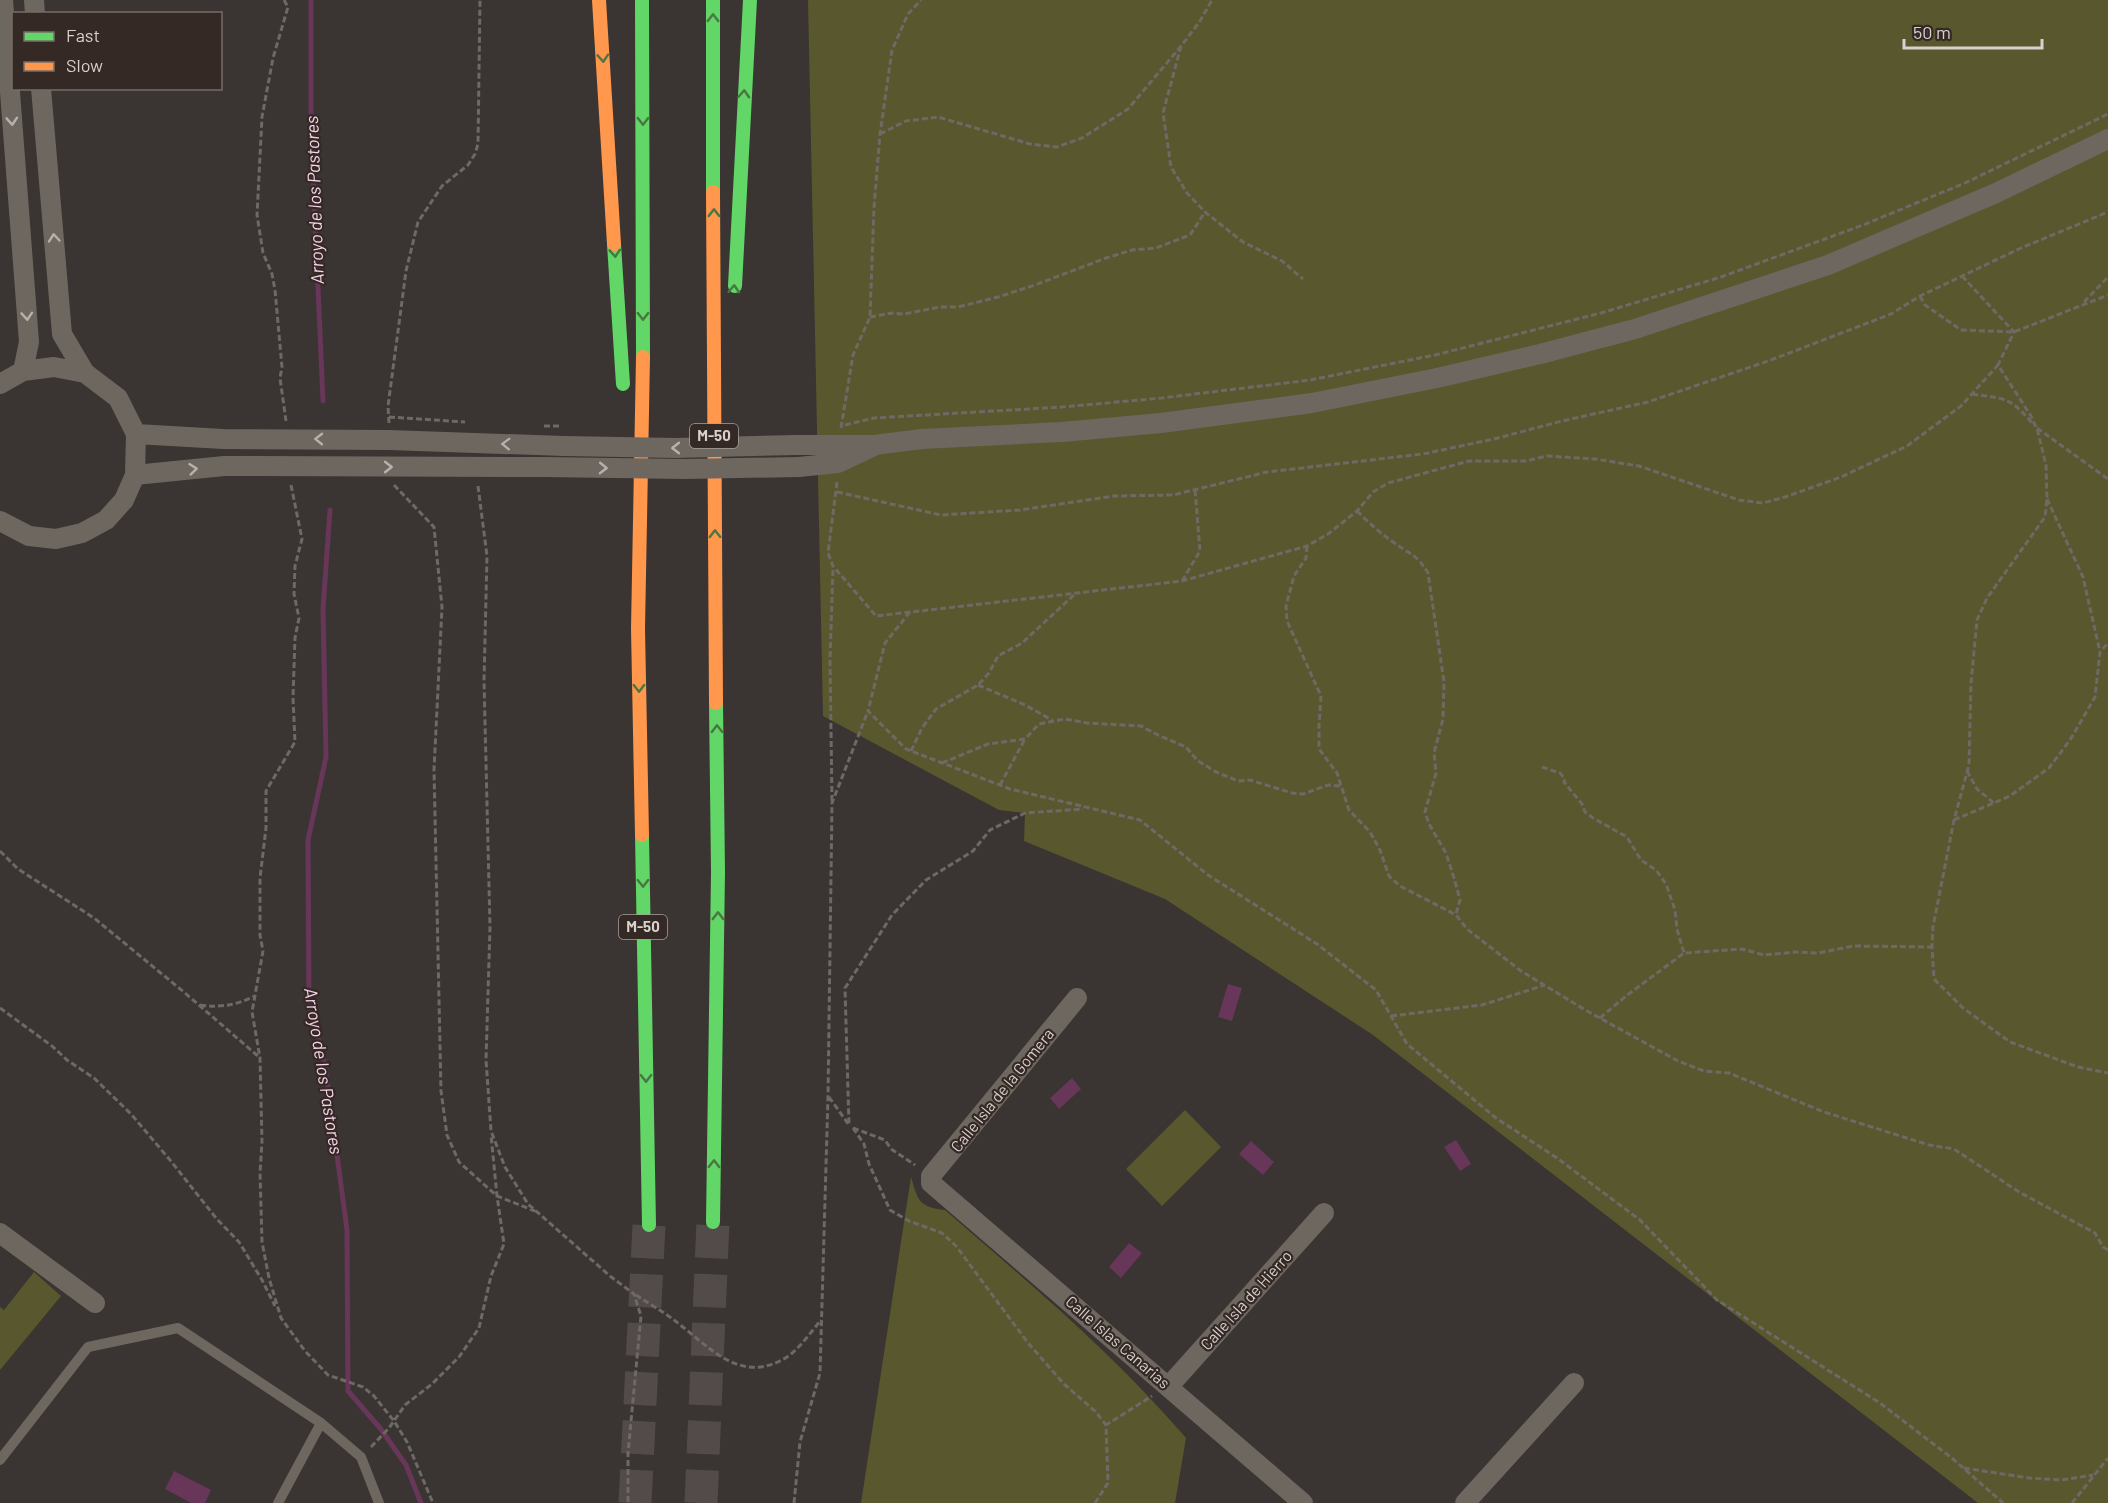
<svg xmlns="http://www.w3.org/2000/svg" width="2108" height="1503" font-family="Barlow,sans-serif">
<rect width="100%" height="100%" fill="#3a3432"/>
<path fill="#59572e" d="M 808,0 L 2108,0 L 2108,1503 L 1978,1503 L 1373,1035 L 1165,899 L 1024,841 L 1025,813 L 999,810 L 823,716 Z
M 1185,1110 L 1221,1147 L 1162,1206 L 1126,1169 Z
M 911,1177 C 918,1201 919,1207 945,1210 C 1028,1282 1114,1354 1186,1438 L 1175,1503 L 861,1503 Z
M 34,1272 L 61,1296 L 0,1370 L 0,1307 L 4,1310 Z"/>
<path fill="#673659" d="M 1228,984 L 1242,988 L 1232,1021 L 1218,1017 Z
M 1072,1078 L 1081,1089 L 1059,1109 L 1050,1098 Z
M 1456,1140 L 1471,1164 L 1460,1171 L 1444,1147 Z
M 1251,1141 L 1274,1162 L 1263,1175 L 1239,1154 Z
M 1129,1243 L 1142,1253 L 1121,1278 L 1109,1267 Z
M 174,1471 L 211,1490 L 205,1503 L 191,1503 L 165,1489 Z"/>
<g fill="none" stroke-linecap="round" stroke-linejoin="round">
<path stroke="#673659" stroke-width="5" d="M 311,0 L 311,129 L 323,401
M 330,510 L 323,609 L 326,757 L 308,840 L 309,1004 L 325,1065 L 347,1230 L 348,1391 L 380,1428 L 406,1465 L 421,1503"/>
<path stroke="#524b49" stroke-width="33" stroke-dasharray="33 16" stroke-linecap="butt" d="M 635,1503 L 649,1225
M 701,1503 L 713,1222"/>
<path stroke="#6e6964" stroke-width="3" stroke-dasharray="6 3" stroke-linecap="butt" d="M 284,0 L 288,7 L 273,58 L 262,117 L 257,215 L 263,253 L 272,274 L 275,290 L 282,367 L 280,378 L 286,421
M 1181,46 L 1163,113 L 1171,167 L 1187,193 L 1205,212 L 1243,242 L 1282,261 L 1303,279
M 880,134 L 906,121 L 938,117 L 1030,144 L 1057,147 L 1082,138 L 1128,109 L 1182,45 L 1200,21 L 1212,0
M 1962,276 L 2014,332 L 1998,365
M 1920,296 L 1925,305 L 1961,330 L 2014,332 L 2108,295
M 2084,302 L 2108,277
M 870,317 L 892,313 L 904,314 L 940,307 L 958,307 L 998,297 L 1035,285 L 1106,258 L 1132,250 L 1156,248 L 1190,235 L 1205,212
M 1972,394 C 2005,399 2009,396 2032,423
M 389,417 L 465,422
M 389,423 L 388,406 L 406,271 L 418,222 L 442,186 L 468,165 L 475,154 L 478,144 L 480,0
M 845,425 L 874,418 L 1062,407 L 1162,398 L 1310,380 L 1435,355 L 1601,313 L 1721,277 L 1863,225 L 1965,183 L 2108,114
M 841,428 L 853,355 L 870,317 L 874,207 L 880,134 L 892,50 L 908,14 L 921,0
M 2037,428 L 2108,479
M 837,482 L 828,553 L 833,566 L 876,616 L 1182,581 L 1307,546 L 1328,534 L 1357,511 L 1373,492 L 1388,483 L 1469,461 L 1526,461 L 1547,456 L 1595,459 L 1639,466 L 1739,500 L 1763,503 L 1785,497 L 1841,477 L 1907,446 L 1961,406 L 1998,365 L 2031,416 L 2038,432 L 2046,465 L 2047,498 L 2045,517 L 1987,598 L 1977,620 L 1971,683 L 1969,765 L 1954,820 L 1933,927 L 1932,947 L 1934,979 L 1963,1008 L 2010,1042 L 2078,1067 L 2108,1073
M 291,485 L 302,539 L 295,566 L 294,594 L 299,618 L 295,638 L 293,698 L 295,742 L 266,791 L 266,828 L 260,878 L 260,935 L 263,951 L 252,1012 L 260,1058 L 262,1142 L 260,1173 L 262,1242 L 269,1278 L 281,1318 L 305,1351 L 328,1375 L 363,1387 L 374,1396 L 394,1421 L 407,1442 L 433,1503
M 394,485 L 434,527 L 442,607 L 434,770 L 441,1091 L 447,1135 L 459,1162 L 497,1196 L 535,1211
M 478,486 L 487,556 L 484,681 L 490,927 L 486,1060 L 491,1131 L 505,1167 L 528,1204 L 610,1276 L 634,1294 L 641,1316 L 628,1453 L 628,1503
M 837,492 L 941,515 L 1020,510 L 1114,496 L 1173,495 L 1267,472 L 1423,454 L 1494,439 L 1562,421 L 1648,402 L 1771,360 L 1891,314 L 1920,296 L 2021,248 L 2108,212
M 2047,499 L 2083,577 L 2100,652
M 1357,511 C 1368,522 1380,533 1393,542 C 1410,555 1416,553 1428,573 L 1444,682 L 1443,719 L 1434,753 L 1436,773 L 1425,812 L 1429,824 L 1446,853 L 1454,878 L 1460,900 L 1456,914
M 1307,546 L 1306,558 L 1294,576 L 1286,606 L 1287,621 L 1321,696 L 1319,726 L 1319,749 L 1337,773 L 1349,810 L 1370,832 L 1380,850 L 1389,876 L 1400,886 L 1456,915 L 1467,929 L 1521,971 L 1587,1011 L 1678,1061 L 1704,1071 L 1729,1073 L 1824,1112 L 1929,1145 L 1954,1149 L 2019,1192 L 2095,1233 L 2103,1247 L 2108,1250
M 1182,581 L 1200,551 L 1195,489
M 910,612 L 885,643 L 868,711 L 906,749 L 1010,789 L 1140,820 L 1208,875 L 1317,944 L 1376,990 L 1407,1044 L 1496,1118 L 1557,1158 L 1640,1220 L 1717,1300 L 1880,1403 L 1953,1459 L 2003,1503
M 978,685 L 1025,705 L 1052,720
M 911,751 L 922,728 L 936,709 L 978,685 L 989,673 L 998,656 L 1022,643 L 1075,594
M 942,763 L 988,744 L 1025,739 L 1039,724 L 1065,719 L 1087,723 L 1141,726 L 1158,735 L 1186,747 L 1197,760 L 1214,771 L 1238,781 L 1250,780 L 1292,793 L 1303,794 L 1328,785 L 1341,786
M 1542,767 L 1560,773 L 1565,779 L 1564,782 L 1582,804 L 1585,812 L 1593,818 L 1627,837 L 1641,860 L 1656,870 L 1666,884 L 1675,910 L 1677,929 L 1684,953
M 1967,771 L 1977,789 L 1994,803
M 1000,785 L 1025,739
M 832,801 L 830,659 L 833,568
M 1954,820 L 2010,796 L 2049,768 L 2070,740 L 2095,697 L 2100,652 L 2108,643
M 0,851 L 18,869 L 94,918 L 185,993 L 259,1057
M 200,1005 C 221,1008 236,1005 255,996
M 0,1008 L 52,1046 L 67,1060 L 94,1078 L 131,1114 L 170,1160 L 216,1218 L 239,1242 L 262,1280 L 275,1306
M 1391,1016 L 1482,1005 L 1545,985
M 1600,1018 L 1626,996 L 1684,953 L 1742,949 L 1764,955 L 1796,952 L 1818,953 L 1853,946 L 1932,947
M 829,1097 L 849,1125 L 845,988 L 892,915 L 926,880 L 973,851 L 990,830 L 1025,813 L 1083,809
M 853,1128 L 864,1144 L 869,1164 L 890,1210 L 909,1221 L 942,1233 L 956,1246 L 1028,1343 L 1064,1384 L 1096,1412 L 1106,1425
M 853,1128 L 885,1140 L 891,1149 L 915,1165
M 636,1295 C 648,1303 662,1311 674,1320 C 710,1347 740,1386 787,1357 C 798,1350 812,1331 821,1320
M 371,1447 L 389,1428 L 405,1405 L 432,1384 L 459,1357 L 479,1328 L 491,1276 L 504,1244 L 497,1196 L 491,1135
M 1964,1468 L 2029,1478 L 2062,1480 L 2093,1475
M 794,1503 L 800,1442 L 820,1373 L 828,1096 L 832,803 L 868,711
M 1095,1503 L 1108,1483 L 1106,1425 L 1152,1396
M 2072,1503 L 2108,1458"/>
<path stroke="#6d675f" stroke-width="10" d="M 0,1460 L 88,1347 L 178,1328 L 321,1423 L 361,1457 L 379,1503
M 278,1503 L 321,1423"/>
<path stroke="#6d675f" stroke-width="20" d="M 3,0 L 29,342 L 23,371
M 34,0 L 35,14
M 41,88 L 62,334 L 85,373
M 0,384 L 23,371 L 54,367 L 85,373 L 118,398 L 136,434 L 135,475 L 124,500 L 106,520 L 82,533 L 56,539 L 29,536 L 0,521
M 136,434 L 223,439 L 389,440 L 564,446
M 797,445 L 874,445 L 922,439 L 1062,432 L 1161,423 L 1312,403 L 1437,378 L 1540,354 L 1635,329 L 1828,265 L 1996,193 L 2108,139
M 799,467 L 838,463 L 872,447
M 135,475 L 224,466 L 544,467
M 1077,998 L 931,1176 L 931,1183 L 1303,1503
M 0,1233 L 95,1303
M 1169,1386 L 1324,1213
M 1465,1503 L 1574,1383"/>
<path stroke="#63d668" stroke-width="14" d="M 642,0 L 643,357
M 713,0 L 713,192
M 614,244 L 623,384
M 735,286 L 750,0
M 642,835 L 649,1225
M 713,1222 L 718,872 L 716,703"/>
<path stroke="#ff974d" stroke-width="14" d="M 599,0 L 614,244
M 713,192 L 716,703
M 642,835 L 638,629 L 643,357"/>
<path stroke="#6e6964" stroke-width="3" stroke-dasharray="6 3" stroke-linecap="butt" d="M 544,426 L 560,426"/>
<path stroke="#6d675f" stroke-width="20" d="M 564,446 L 676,448 L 797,445
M 544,467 L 685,469 L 799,467"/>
</g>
<defs><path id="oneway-chevron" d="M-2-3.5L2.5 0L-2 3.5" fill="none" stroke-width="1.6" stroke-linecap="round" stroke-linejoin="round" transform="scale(1.5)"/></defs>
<g stroke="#497743">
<use href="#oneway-chevron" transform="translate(713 18) rotate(-90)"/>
<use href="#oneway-chevron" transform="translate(603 58) rotate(86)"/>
<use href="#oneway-chevron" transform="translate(744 94) rotate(-87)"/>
<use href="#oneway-chevron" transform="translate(643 121) rotate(90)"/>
<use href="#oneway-chevron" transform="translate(714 213) rotate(-90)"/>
<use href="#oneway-chevron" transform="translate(615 253) rotate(86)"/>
<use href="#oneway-chevron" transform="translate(734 289) rotate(-87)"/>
<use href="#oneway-chevron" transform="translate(643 316) rotate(90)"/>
<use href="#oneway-chevron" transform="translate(715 534) rotate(-91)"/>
<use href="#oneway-chevron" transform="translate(639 688) rotate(89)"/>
<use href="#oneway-chevron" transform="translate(717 729) rotate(-91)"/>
<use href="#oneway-chevron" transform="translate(643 883) rotate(89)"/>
<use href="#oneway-chevron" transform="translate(718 916) rotate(-90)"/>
<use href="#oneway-chevron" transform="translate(646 1078) rotate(89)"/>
<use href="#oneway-chevron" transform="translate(714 1164) rotate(-89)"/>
</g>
<g stroke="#b7b0ac">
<use href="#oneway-chevron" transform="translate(12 121) rotate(86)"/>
<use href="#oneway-chevron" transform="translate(54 238) rotate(-95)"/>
<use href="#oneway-chevron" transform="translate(27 316) rotate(86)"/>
<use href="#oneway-chevron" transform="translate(319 439) rotate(-179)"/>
<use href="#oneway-chevron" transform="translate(506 444) rotate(-178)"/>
<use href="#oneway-chevron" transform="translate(676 448) rotate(180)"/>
<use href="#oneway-chevron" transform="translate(388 467)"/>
<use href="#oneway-chevron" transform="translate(603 468) rotate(1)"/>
<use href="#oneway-chevron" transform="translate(193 469) rotate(-6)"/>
</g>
<g text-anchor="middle" stroke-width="4.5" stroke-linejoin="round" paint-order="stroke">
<g fill="#342925" stroke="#a69e9b" stroke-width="1.5">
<rect x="690" y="424" width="48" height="24" rx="4.5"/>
<rect x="619" y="915" width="48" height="24" rx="4.5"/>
</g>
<g font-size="15" font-weight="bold" fill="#d7d0cd">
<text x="714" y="441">M-50</text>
<text x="643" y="932">M-50</text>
</g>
<g font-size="16" fill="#d7d0cd" stroke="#342925">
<text transform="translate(1002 1090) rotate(-51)" y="6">Calle Isla de la Gomera</text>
<text transform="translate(1246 1300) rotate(-48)" y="6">Calle Isla de Hierro</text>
<text transform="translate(1118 1342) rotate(41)" y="6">Calle Islas Canarias</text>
</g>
<g font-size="18" font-style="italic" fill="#f6d4eb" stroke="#342925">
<text transform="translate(315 200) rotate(-92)" y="6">Arroyo de los Pastores</text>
<text transform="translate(323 1071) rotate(81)" y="6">Arroyo de los Pastores</text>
</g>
</g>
<rect x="12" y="12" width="210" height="78" fill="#342925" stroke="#756c68" stroke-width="1.5"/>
<rect x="24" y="32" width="30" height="9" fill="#63d668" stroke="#756c68" stroke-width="1.5"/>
<text x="66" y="42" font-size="18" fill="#d7d0cd">Fast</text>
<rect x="24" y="62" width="30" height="9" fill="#ff974d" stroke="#756c68" stroke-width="1.5"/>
<text x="66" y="72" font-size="18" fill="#d7d0cd">Slow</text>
<path d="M1904 39v9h138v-9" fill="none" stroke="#d7d0cd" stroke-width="3"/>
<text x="1913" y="39" font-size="18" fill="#d7d0cd" stroke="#342925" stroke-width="4.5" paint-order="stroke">50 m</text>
</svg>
